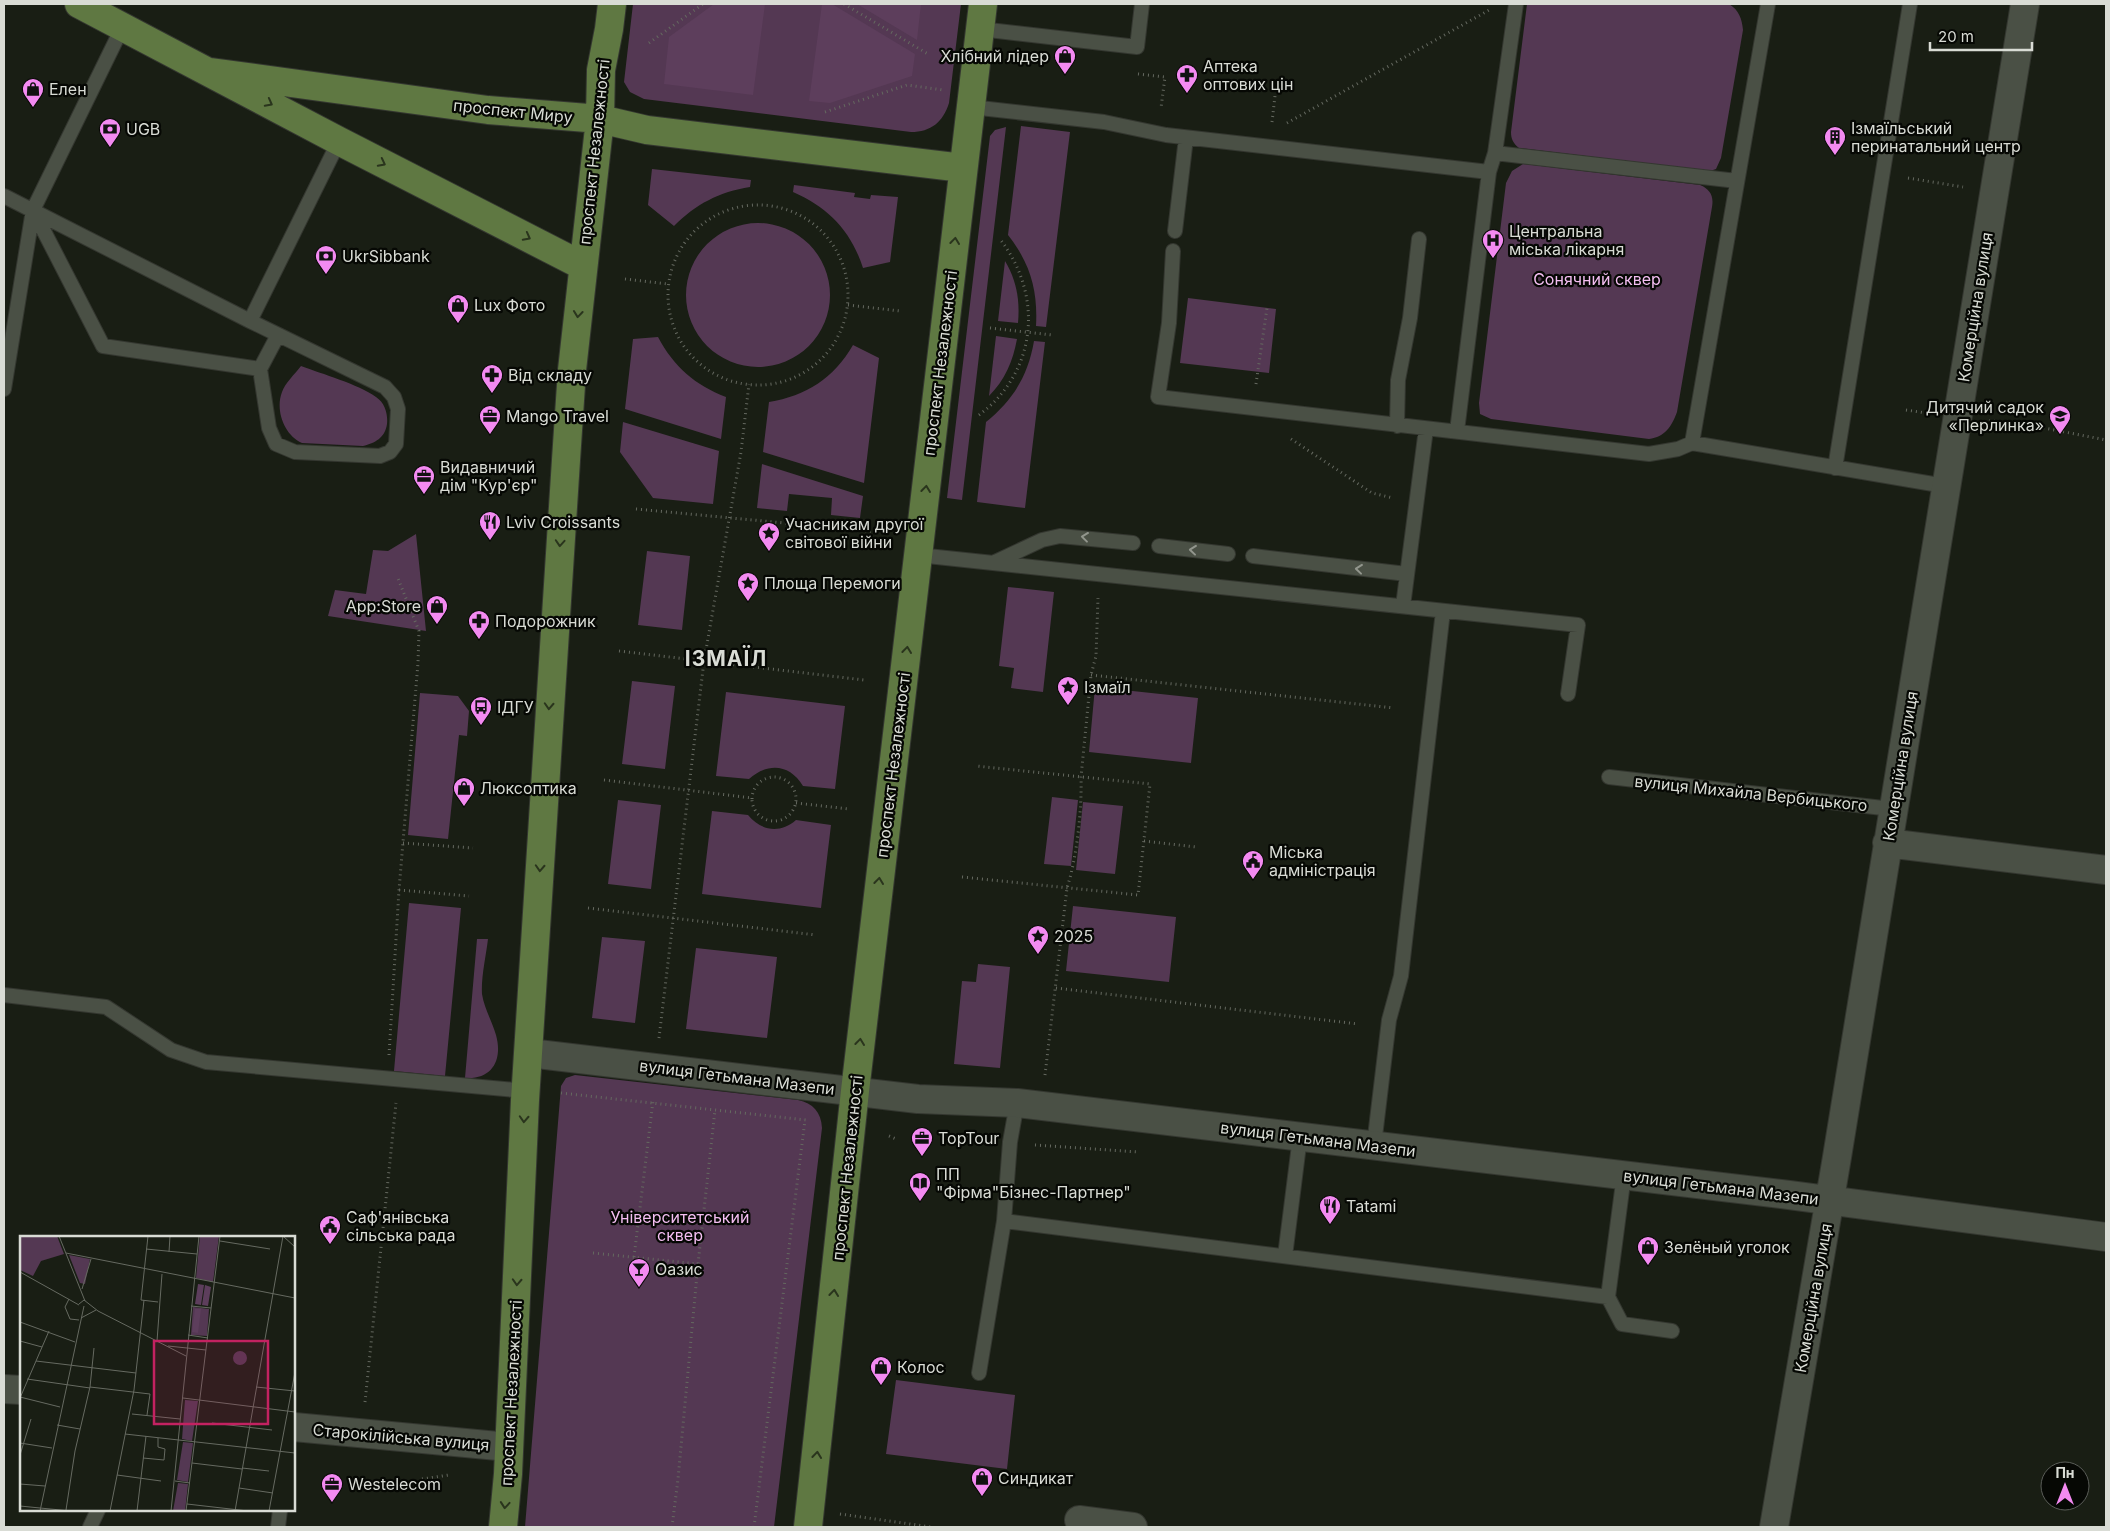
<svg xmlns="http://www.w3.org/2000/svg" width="2110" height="1531" font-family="Inter,sans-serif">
<rect width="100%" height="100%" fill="#191e14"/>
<path fill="#543853" d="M 633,4 L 961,4 L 949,103 C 943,122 931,132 911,132 L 644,99 L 630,92 L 624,82 Z
M 1527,4 L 1729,4 C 1739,10 1742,19 1743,30 L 1721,158 L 1716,169 L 1710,171 L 1519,148 C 1513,143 1511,139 1511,132 Z
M 1021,126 L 1070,132 L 1046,327 L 1036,326 C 1038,290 1030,263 1008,235 Z
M 1006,127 L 962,500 L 947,498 L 990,136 L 995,130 Z
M 1523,164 L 1700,185 C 1710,189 1714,196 1712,207 L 1677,412 C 1672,426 1665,437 1649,439 L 1491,419 L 1480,414 L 1479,403 L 1506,183 L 1512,171 Z
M 652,169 L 751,180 L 750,187 C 719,192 696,204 674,226 L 648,205 Z
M 794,185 L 855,193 L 854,197 L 870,199 L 871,195 L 898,197 L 890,262 L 863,268 C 851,231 829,208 793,192 Z
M686 295a72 72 0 1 1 144 0a72 72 0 1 1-144 0Z
M 1005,261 C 1017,281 1020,301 1018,323 L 998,321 Z
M 1188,298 L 1276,309 L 1269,373 L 1180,363 Z
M 996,336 L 1017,339 C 1013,361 1005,380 989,396 Z
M 658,337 C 674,367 695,385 726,397 L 721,439 L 625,409 L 633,339 Z
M 1034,341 L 1045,342 L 1025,508 L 977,502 L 986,422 C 1013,400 1028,376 1034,341 Z
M 853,345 L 879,358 L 864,483 L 763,452 L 769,402 C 806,396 834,378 853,345 Z
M 301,366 C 322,374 358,384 376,397 C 385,403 388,414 387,424 C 385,438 375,443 363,446 L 302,443 C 284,435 275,410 282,392 C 285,383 295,374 301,366 Z
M 623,422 L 719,451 L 713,504 L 653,498 L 620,452 Z
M 762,464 L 863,496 L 860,518 L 831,515 L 832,498 L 789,494 L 787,511 L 757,508 Z
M 416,534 L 426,631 L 328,616 L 335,590 L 366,594 L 373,550 L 388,551 Z
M 647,551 L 690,556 L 682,630 L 638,625 Z
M 1008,587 L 1054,592 L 1043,692 L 1011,688 L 1014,668 L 999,666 Z
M 632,681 L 675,686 L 665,769 L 622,764 Z
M 1095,687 L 1198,698 L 1191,763 L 1089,752 Z
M 726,692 L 845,706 L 835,789 L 803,786 C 790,764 768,762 749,779 L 716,776 Z
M 420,693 L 458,696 L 469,711 L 467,736 L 459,735 L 448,839 L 408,835 Z
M 1052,797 L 1078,800 L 1071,866 L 1044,864 Z
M 618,800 L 661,805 L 651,889 L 608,884 Z
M 1083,802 L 1123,806 L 1115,874 L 1076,870 Z
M 712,811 L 748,815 C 761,831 780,834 796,820 L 831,825 L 821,908 L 702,894 Z
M 409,903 L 461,908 L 445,1076 L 394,1071 Z
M 1073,906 L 1176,917 L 1169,982 L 1066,971 Z
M 602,937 L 645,941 L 635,1023 L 592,1018 Z
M 477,939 L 488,939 C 486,956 481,977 482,994 C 484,1008 492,1021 496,1035 C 503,1060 492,1080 465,1078 Z
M 696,948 L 777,957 L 767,1038 L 686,1029 Z
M 978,964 L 1010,967 L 1000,1068 L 954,1064 L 962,981 L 976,982 Z
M 575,1075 L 798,1100 C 813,1103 821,1112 822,1128 L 774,1527 L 525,1527 L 561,1086 L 566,1078 Z
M 896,1380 L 1015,1395 L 1007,1469 L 886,1454 Z"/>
<path fill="#5d3e5c" d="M 714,4 L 765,4 L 753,95 L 664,84 L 669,37 Z
M 822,4 L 832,4 L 915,54 L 912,76 L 830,103 L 809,101 Z
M 857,4 L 921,4 L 917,40 Z"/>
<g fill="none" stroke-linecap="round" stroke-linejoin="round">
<g stroke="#343730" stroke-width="16">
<path id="service" d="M 980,29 L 1137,47 L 1142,4
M 971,107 L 1104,122 L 1166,135 L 1489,172
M 1495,153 L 1737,181
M 4,196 L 250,321 L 385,387 L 394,397 L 398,409 L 396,444 L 390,452 L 380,456 L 295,452 L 276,444 L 269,428 L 260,369 L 278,335
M 33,210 L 103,346 L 260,369
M 1175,231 L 1186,138
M 1173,251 L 1169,323 L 1158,397 C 1322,417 1486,435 1649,454 L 1678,449 L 1692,443 L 1945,486
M 250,321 L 339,141
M 4,389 L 33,210 L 123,26
M 1397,426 L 1398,380 L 1410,318 L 1419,239
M 1457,431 L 1489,172 L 1495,153 L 1516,4
M 1692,443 L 1768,4
M 1835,468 L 1910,4
M 1159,546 L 1228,554
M 918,555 L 1578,625 L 1568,694
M 1253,556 L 1407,574
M 995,562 L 1042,540 L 1060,536 L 1133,543
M 1403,606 L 1426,429
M 1609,777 L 1892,809
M 4,995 L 106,1007 L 171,1050 L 206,1062 L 526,1091
M 1374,1145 L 1389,1020 L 1401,976 L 1443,611
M 1624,1175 L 1608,1297 L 1622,1324 L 1672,1331
M 1004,1221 L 1608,1297
M 1285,1256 L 1300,1137
M 979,1373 L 1004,1221 L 1010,1142 L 1017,1103
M 90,1527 L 98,1510
M 278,1527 L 280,1510"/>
</g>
<g stroke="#343730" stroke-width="30">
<path id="minor" d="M 1887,843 L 2106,870
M 529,1053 L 918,1099 L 1017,1103 L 1789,1195 L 2106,1237
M 4,1389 L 21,1390
M 294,1427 L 509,1447
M 1079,1520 L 1133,1527
M 1774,1527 L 1837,1157 L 2025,4"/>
</g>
<g stroke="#343730" stroke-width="30">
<path id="primary" d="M 79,4 L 339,141 L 583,266
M 211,72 L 488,110 L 600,119 L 647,130 L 963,168
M 503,1527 L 508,1474 L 525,1100 L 566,460 L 572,370 L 600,119 L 601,70 L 609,29 L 612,4
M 808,1527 L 855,1091 L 983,4"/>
</g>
<path stroke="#656960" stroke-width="3" stroke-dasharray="1 4" stroke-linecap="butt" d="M 844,4 L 928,54
M 649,43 L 703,4
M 1138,74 L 1165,77 L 1161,108
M 825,112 L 907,85 L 943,90
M 1272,122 L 1275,96
M 1287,123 L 1491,9
M 1908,178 L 1963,187
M668 295a90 90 0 1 1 180 0a90 90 0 1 1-180 0Z
M 625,279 L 668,284
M 848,305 L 900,311
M 990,328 L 1052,335
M 1256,384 L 1267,308
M 1906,410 L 1926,413
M 979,415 C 1037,372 1044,296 1000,239
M 1989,421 L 2013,422 L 2106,440
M 1291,439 L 1372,493 L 1393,498
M 636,509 L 880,532
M 619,651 L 864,680
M 1091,675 L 1394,708
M752 799a22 22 0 1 1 44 0a22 22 0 1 1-44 0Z
M 604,780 L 752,798
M 796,803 L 849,809
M 1144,841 L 1196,847
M 403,843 L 473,848
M 962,877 L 1138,895 L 1150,784 L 976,766
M 399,890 L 469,896
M 588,908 L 816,935
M 1056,988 L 1358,1024
M 659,1038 L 704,661 L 741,452 L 749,384
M 389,1055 L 399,890 L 418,663 L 419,631 L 397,576
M 1045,1075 L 1067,888 C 1077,857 1082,809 1081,777 L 1091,675 L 1096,656 L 1098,598
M 561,1093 L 806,1120
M 947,1134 L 985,1140
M 889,1136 L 896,1139
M 1035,1145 L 1138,1152
M 593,1253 L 698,1264
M 634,1257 L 653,1101
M 365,1402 L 396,1103
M 422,1479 L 449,1475
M 840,1514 L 931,1527
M 672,1527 L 678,1479 L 698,1264 L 715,1110
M 754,1527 L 805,1120"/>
<use href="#service" stroke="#4a5045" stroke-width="14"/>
<use href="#minor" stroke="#4a5045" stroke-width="28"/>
<use href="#primary" stroke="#5f7842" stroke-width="28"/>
</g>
<defs><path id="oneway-chevron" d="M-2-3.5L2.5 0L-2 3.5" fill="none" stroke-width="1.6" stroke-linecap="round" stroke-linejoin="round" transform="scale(1.25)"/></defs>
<g stroke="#2a351d">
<use href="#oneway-chevron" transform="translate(269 103) rotate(28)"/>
<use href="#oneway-chevron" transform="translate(382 163) rotate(27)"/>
<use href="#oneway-chevron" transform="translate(527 237) rotate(28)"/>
<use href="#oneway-chevron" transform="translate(955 241) rotate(-83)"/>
<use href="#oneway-chevron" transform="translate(578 314) rotate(96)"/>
<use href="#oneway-chevron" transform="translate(926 489) rotate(-83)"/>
<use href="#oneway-chevron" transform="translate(560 543) rotate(94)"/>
<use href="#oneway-chevron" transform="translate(907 650) rotate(-83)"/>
<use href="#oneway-chevron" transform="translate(549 706) rotate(93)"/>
<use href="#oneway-chevron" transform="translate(540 868) rotate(93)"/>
<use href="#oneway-chevron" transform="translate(879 881) rotate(-83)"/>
<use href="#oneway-chevron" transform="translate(860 1042) rotate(-83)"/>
<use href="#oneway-chevron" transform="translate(524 1119) rotate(93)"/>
<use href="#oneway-chevron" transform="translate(517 1282) rotate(93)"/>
<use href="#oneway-chevron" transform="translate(834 1293) rotate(-84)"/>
<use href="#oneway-chevron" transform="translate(817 1455) rotate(-84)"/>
<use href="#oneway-chevron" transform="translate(505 1505) rotate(95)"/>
</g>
<g stroke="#92968d">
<use href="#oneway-chevron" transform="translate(1085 537) rotate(-173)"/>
<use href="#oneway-chevron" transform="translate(1193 550) rotate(-174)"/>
<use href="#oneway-chevron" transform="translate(1359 569) rotate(-174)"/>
</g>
<defs>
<g id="shop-pin" transform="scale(1.125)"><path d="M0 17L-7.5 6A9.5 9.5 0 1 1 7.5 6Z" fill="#f38af1" stroke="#060804"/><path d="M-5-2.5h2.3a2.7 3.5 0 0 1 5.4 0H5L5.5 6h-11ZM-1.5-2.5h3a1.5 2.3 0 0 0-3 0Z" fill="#111"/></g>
<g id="pharmacy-pin" transform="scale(1.125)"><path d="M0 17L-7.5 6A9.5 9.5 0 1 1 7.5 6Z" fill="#f38af1" stroke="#060804"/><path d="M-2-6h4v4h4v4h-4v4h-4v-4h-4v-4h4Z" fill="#111"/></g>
<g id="bank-pin" transform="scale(1.125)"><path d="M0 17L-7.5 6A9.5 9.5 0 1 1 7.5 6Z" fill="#f38af1" stroke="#060804"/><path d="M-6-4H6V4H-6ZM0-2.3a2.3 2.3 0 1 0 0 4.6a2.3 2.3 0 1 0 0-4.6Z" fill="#111"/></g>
<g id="building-pin" transform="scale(1.125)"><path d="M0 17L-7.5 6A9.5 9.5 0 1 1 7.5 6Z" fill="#f38af1" stroke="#060804"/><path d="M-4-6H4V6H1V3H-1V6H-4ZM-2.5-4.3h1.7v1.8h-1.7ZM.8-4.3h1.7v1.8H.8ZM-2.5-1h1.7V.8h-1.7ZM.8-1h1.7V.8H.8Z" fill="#111"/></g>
<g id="hospital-pin" transform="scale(1.125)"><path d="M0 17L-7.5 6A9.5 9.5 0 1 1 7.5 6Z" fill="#f38af1" stroke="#060804"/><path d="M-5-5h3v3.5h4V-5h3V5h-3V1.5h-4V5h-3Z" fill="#111"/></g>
<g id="office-pin" transform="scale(1.125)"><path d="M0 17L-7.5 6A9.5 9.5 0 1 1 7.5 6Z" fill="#f38af1" stroke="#060804"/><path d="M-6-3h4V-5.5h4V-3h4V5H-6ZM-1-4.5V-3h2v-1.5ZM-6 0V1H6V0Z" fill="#111"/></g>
<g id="school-pin" transform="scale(1.125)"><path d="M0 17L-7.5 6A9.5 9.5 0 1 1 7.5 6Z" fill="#f38af1" stroke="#060804"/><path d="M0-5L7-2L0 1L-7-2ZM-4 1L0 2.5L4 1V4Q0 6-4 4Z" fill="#111"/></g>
<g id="restaurant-pin" transform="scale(1.125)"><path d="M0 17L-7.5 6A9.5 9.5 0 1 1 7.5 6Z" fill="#f38af1" stroke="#060804"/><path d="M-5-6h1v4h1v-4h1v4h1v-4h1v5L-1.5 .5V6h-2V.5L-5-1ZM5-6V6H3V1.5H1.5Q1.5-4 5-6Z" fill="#111"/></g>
<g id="sight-pin" transform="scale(1.125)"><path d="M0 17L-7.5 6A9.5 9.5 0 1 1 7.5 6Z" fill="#f38af1" stroke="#060804"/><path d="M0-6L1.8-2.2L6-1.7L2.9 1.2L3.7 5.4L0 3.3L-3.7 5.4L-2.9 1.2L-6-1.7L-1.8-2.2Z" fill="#111"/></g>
<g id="bus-pin" transform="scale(1.125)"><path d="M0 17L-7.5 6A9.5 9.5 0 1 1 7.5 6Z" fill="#f38af1" stroke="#060804"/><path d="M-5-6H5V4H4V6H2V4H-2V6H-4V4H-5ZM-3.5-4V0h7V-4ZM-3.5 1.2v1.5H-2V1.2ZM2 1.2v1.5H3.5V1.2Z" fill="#111"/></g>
<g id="civic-pin" transform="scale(1.125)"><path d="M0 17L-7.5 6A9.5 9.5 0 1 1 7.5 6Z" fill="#f38af1" stroke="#060804"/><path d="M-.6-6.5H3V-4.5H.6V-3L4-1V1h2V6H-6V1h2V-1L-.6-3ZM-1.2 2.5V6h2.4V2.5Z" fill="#111"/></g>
<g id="library-pin" transform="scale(1.125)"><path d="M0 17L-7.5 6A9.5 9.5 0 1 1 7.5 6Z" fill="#f38af1" stroke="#060804"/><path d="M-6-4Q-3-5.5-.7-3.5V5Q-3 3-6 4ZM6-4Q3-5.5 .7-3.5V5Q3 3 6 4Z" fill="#111"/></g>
<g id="bar-pin" transform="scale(1.125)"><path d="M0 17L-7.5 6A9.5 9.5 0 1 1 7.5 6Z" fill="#f38af1" stroke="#060804"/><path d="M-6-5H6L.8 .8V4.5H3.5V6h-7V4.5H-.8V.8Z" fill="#111"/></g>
</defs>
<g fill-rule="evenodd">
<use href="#shop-pin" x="1065" y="56"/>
<use href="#pharmacy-pin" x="1187" y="75"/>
<use href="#shop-pin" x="33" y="89"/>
<use href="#bank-pin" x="110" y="129"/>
<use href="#building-pin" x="1835" y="137"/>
<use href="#hospital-pin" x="1493" y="240"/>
<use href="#bank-pin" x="326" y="256"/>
<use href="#shop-pin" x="458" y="305"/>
<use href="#pharmacy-pin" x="492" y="375"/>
<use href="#office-pin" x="490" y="416"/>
<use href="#school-pin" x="2060" y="416"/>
<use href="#office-pin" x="424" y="476"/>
<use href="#restaurant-pin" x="490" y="522"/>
<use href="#sight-pin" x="769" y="533"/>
<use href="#sight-pin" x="748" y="583"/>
<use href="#shop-pin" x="437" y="606"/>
<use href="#pharmacy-pin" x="479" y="621"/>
<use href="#sight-pin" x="1068" y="687"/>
<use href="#bus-pin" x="481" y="707"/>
<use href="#shop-pin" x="464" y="788"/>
<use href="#civic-pin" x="1253" y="861"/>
<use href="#sight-pin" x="1038" y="936"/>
<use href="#office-pin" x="922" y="1138"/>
<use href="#library-pin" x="920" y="1183"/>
<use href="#restaurant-pin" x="1330" y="1206"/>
<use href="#civic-pin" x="330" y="1226"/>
<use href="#shop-pin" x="1648" y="1247"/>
<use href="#bar-pin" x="639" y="1269"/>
<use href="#shop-pin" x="881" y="1367"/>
<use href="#shop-pin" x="982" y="1478"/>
<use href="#office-pin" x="332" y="1484"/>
</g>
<g text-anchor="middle" stroke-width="4.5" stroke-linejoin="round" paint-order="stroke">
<g font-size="16" fill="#d9dcd5" stroke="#060804" text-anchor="start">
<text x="1049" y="62" text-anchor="end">Хлібний лідер</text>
<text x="1203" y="72">Аптека<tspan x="1203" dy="18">оптових цін</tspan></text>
<text x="49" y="95">Елен</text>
<text x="1851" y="134">Ізмаїльський<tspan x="1851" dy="18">перинатальний центр</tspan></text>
<text x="126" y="135">UGB</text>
<text x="1509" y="237">Центральна<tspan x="1509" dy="18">міська лікарня</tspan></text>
<text x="342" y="262">UkrSibbank</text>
<text x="474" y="311">Lux Фото</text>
<text x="508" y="381">Від складу</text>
<text x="2044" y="413" text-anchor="end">Дитячий садок<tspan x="2044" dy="18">«Перлинка»</tspan></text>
<text x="506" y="422">Mango Travel</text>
<text x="440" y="473">Видавничий<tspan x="440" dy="18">дім "Кур'єр"</tspan></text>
<text x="506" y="528">Lviv Croissants</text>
<text x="785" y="530">Учасникам другої<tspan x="785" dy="18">світової війни</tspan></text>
<text x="764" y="589">Площа Перемоги</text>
<text x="421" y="612" text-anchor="end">App:Store</text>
<text x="495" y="627">Подорожник</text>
<text x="1084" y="693">Ізмаїл</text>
<text x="497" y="713">ІДГУ</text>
<text x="480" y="794">Люксоптика</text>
<text x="1269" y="858">Міська<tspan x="1269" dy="18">адміністрація</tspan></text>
<text x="1054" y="942">2025</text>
<text x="938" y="1144">TopTour</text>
<text x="936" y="1180">ПП<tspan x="936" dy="18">"Фірма"Бізнес-Партнер"</tspan></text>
<text x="1346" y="1212">Tatami</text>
<text x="346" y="1223">Саф'янівська<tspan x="346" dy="18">сільська рада</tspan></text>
<text x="1664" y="1253">Зелёный уголок</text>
<text x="655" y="1275">Оазис</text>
<text x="897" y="1373">Колос</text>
<text x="998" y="1484">Синдикат</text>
<text x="348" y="1490">Westelecom</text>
</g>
<g font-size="16" fill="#d9dcd5" stroke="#060804">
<text transform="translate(513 111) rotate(6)" y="6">проспект Миру</text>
<text transform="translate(594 152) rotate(-84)" y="6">проспект Незалежності</text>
<text transform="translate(1975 307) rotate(-81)" y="6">Комерційна вулиця</text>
<text transform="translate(940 363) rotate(-83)" y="6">проспект Незалежності</text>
<text transform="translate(893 765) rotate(-83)" y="6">проспект Незалежності</text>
<text transform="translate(1900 766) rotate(-81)" y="6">Комерційна вулиця</text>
<text transform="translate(1751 793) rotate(6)" y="6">вулиця Михайла Вербицького</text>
<text transform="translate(737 1077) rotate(7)" y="6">вулиця Гетьмана Мазепи</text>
<text transform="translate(1318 1139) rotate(7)" y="6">вулиця Гетьмана Мазепи</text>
<text transform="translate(847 1168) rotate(-84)" y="6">проспект Незалежності</text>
<text transform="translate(1721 1187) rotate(7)" y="6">вулиця Гетьмана Мазепи</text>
<text transform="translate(1813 1298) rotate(-80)" y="6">Комерційна вулиця</text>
<text transform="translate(511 1393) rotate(-87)" y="6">проспект Незалежності</text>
<text transform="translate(401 1437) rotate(5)" y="6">Старокілійська вулиця</text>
</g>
<g font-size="16" fill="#f4bef2" stroke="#060804">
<text x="1597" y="285">Сонячний сквер</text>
<text x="680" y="1223">Університетський<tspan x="680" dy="18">сквер</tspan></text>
</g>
<g font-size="21" font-weight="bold" letter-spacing="1" fill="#d9dcd5" stroke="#060804">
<text x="726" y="666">ІЗМАЇЛ</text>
</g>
</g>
<g transform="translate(20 1236)">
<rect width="275" height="275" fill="#191e14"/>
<path d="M 0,0 L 37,0 L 44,18 L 21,25 L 13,40 L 0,34 ZM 180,0 L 199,0 L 193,46 L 176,42 ZM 49,19 L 70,23 L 65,48 L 60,47 ZM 173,71 L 189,73 L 187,100 L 171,99 ZM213 122a7 7 0 1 1 14 0a7 7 0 1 1-14 0ZM 165,164 L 178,165 L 172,205 L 162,203 ZM 163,206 L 173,207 L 168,246 L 157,244 ZM 158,247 L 168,248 L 165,275 L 153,275 Z" fill="#543853"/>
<path d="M 178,48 L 184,49 L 181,69 L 175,68 ZM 185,49 L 191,51 L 188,70 L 182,69 ZM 175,73 L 181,73 L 178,97 L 172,96 Z" fill="#5d3e5c"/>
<path fill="none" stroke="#666a61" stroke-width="1" d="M 39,0 L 65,65M 128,0 L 121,64 L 138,66M 263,0 L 275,11M 200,5 L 250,13M 126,13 L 177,18M 149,16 L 150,0M 46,17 L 275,62M 0,36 L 59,69M 62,53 L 71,23M 49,63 L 45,71 L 50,83 L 59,84M 59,68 L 64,64 L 78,75 L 166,120M 171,70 L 191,72M 61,82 L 76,74M 0,86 L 55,106M 168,99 L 188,102M 0,105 L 22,111M 137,105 L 142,38M 148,110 L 186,114M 16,125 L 116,137M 7,143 L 70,152M 70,151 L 130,158 L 127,179M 236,151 L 275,155M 0,161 L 40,171M 0,162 L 29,95M 163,162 L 275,176M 112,178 L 160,183M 192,187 L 252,194M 37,189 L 60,193M 105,198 L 275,217M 0,207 L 32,212M 0,219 L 11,183M 123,222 L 144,224 L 145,213 L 138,211 L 138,202M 172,227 L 222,233M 222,232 L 249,235M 97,239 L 141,245M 155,245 L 170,247M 0,248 L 25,250M 219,252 L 253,257M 167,268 L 228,275M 0,270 L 20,272M 20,272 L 51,275M 46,274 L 55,215 L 70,151 L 74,112M 20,275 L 64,70M 90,275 L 114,154 L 124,64M 117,275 L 126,200M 151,275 L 179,0M 166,275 L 200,0M 215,275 L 263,0M 249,275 L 275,136"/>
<path fill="#c32261" fill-opacity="0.15" stroke="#c32261" stroke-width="2.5" d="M 134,105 L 248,105 L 248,188 L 134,188 Z"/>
<rect width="275" height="275" fill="none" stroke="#d9dcd5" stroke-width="2.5"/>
</g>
<rect width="2110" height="1531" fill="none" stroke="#d9dcd5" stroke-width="10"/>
<g transform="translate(2065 1486)"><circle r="24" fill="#060804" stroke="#5a5d58"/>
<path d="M0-4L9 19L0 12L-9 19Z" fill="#f38af1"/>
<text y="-8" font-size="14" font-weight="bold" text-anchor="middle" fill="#d9dcd5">Пн</text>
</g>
<path d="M1930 42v8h102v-8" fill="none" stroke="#d9dcd5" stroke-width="2.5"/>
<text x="1938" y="42" font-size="15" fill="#d9dcd5" stroke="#060804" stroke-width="4" paint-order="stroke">20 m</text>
</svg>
